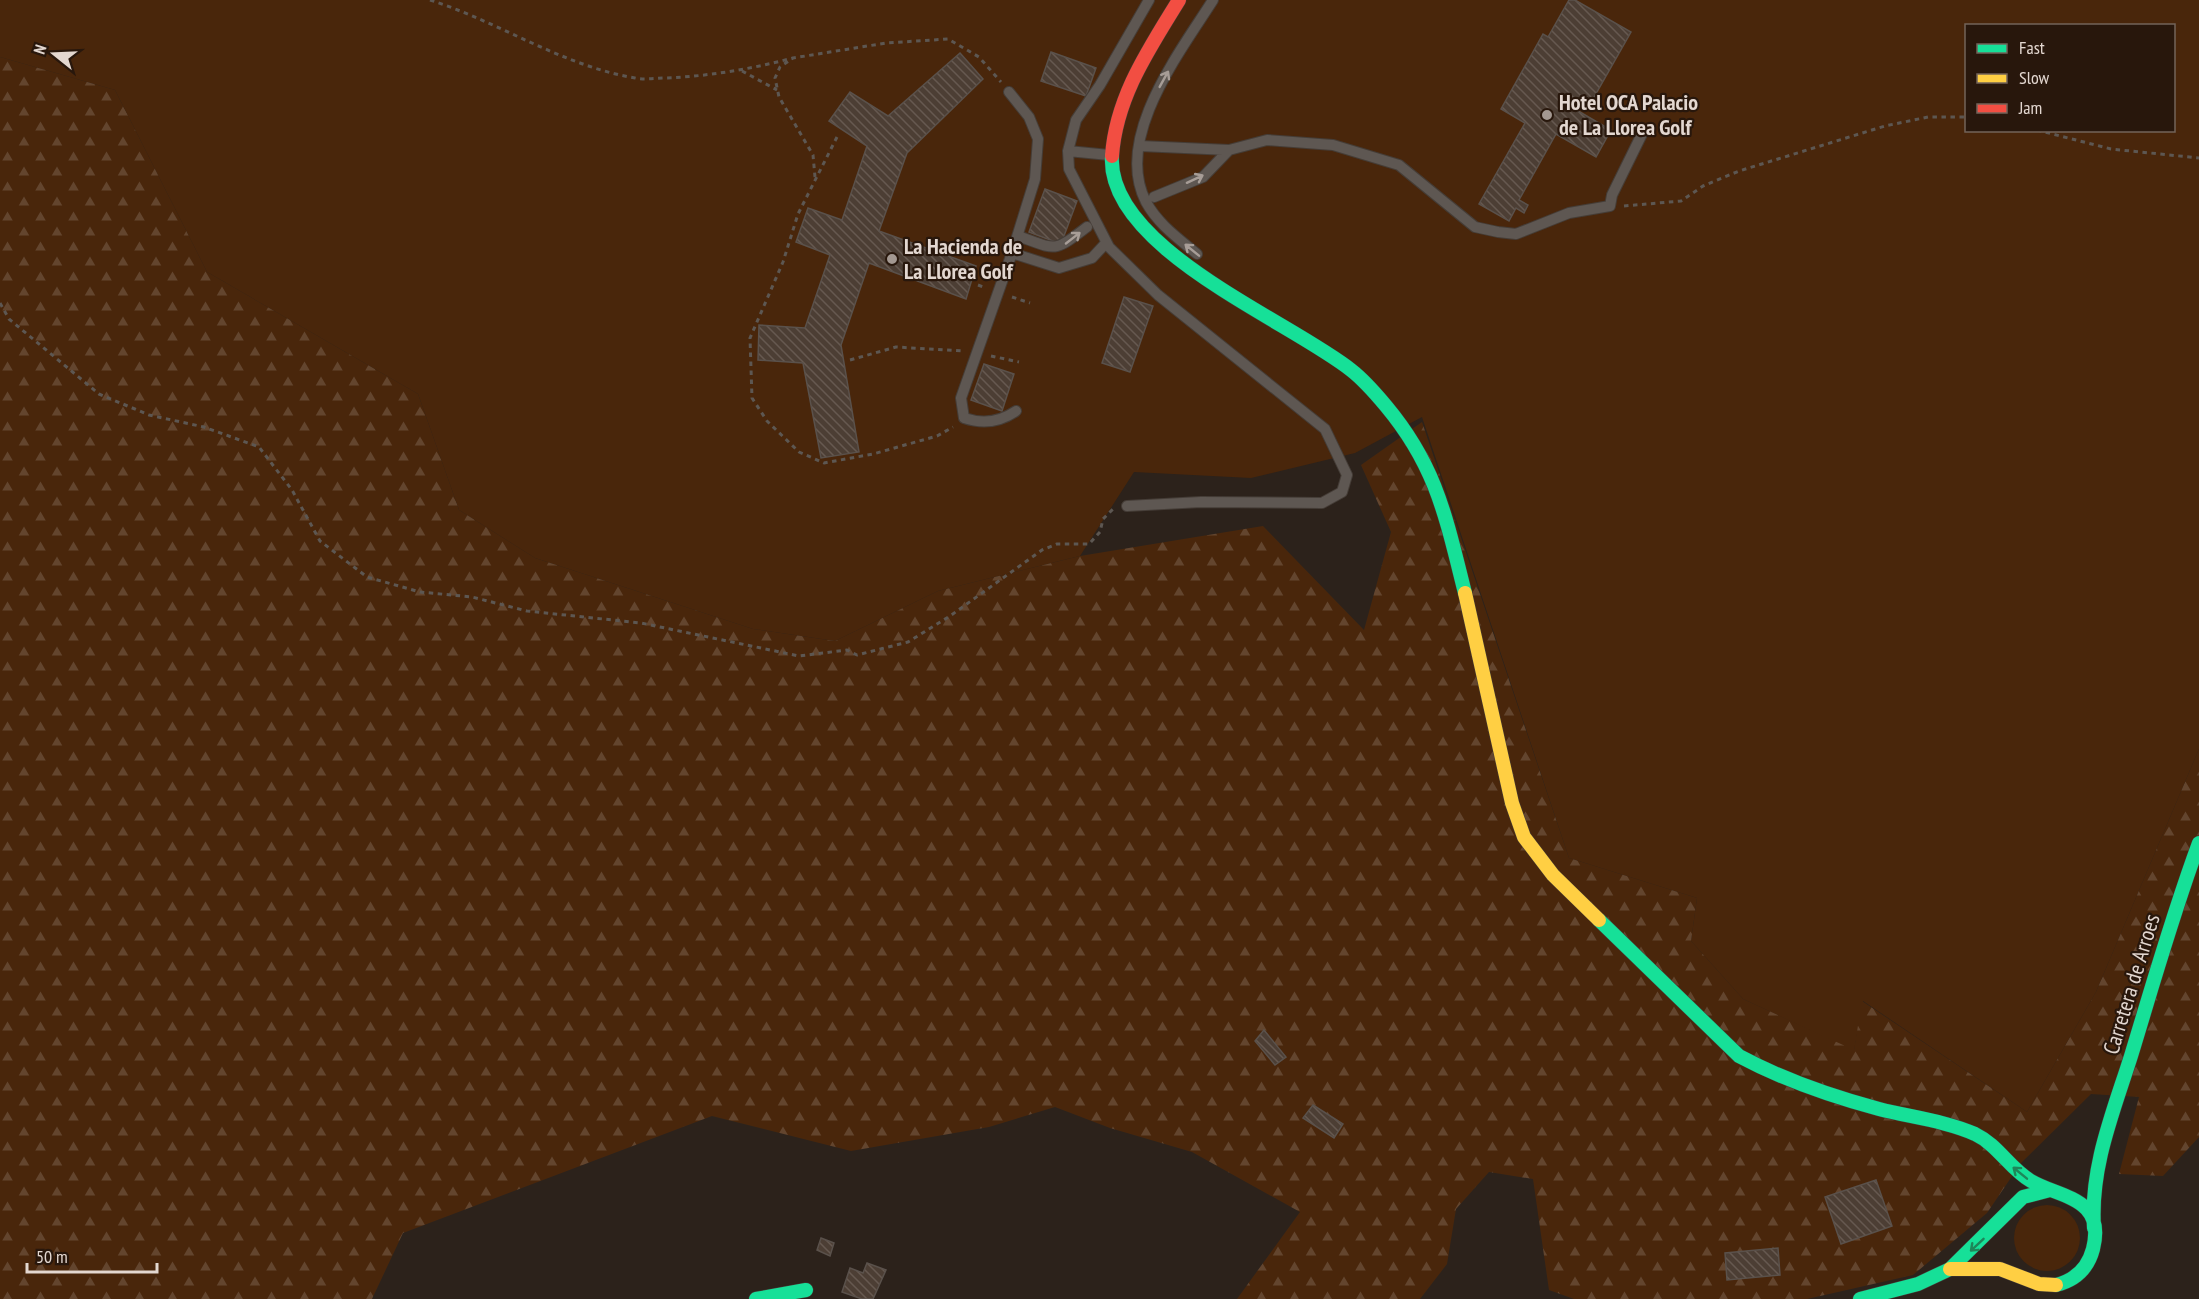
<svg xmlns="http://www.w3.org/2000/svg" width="2199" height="1299" font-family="'PT Sans Narrow',sans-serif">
<defs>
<pattern id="forest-firs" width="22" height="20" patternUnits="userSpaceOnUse" patternTransform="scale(1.5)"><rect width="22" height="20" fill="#49260b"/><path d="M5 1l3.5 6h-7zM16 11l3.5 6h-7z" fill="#63452e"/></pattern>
<pattern id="building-back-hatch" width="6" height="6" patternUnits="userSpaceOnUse" patternTransform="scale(1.5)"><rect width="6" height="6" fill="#4c3e34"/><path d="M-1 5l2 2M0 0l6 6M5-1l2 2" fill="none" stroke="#665950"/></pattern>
</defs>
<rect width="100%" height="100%" fill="#2c221b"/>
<path fill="#49260b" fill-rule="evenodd" d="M 0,0 L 2199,0 L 2199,749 L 2096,992 L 2027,1112 L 1863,1001 L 1854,1051 L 1743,999 L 1691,941 L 1697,898 L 1569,858 L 1422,417 L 1355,453 L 1251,478 L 1134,472 L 1080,556 L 938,591 L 835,641 L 753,629 L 535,558 L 459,510 L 418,394 L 207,272 L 115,90 L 0,57 ZM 1966,26 L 2174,26 L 2174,130 L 1966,130 Z
M2014 1238a33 33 0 1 1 66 0a33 33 0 1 1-66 0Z"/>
<path fill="url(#forest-firs)" d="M 0,57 L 115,90 L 207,272 L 418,394 L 459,510 L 535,558 L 753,629 L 835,641 L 938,591 L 1080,556 L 1263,526 L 1364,630 L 1391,532 L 1361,465 L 1422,422 L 1569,858 L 1697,898 L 1691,941 L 1743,999 L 1854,1050 L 1862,1001 L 2027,1112 L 2096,992 L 2199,749 L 2199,1137 L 2163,1176 L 2119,1174 L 2139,1097 L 2091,1094 L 2021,1163 L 1987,1213 L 1913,1275 L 1807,1299 L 1574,1299 L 1549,1290 L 1533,1179 L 1489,1172 L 1456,1209 L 1447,1264 L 1420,1299 L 1237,1299 L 1300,1212 L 1192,1152 L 1110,1128 L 1055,1107 L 989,1127 L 851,1151 L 712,1116 L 403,1233 L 372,1299 L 0,1299 Z"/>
<path fill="url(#building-back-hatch)" stroke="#5a514b" stroke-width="1.5" d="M 1569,0 L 1575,0 L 1631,32 L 1589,106 L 1577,100 L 1573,108 L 1611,130 L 1596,157 L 1556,134 L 1519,200 L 1528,205 L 1524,213 L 1516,208 L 1509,221 L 1479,204 L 1525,123 L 1501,109 L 1543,34 L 1548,37 Z
M 1051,52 L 1096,68 L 1086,96 L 1041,81 Z
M 960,53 L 983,79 L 907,153 L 879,231 L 976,266 L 966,299 L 869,263 L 841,345 L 859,452 L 821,458 L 803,363 L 758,360 L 759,325 L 805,328 L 830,255 L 796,242 L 808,208 L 842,220 L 867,146 L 829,121 L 850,92 L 888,116 Z
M 1045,189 L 1077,201 L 1061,244 L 1029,232 Z
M 1124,297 L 1153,306 L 1130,372 L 1102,363 Z
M 984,364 L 1014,374 L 1002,411 L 971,400 Z
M 1264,1030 L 1286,1057 L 1275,1065 L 1255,1041 Z
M 1313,1105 L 1343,1124 L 1334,1138 L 1303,1118 Z
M 1876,1180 L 1892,1226 L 1841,1244 L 1825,1197 Z
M 821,1238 L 834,1243 L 830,1256 L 817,1250 Z
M 1778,1248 L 1780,1275 L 1727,1280 L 1725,1253 Z
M 867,1263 L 886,1270 L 873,1299 L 862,1299 L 842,1292 L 850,1268 L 863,1273 Z"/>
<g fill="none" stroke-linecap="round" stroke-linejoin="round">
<g stroke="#453d37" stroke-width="12">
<path id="lane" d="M 1009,92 L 1029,117 L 1038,139 L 1035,179 L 1012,253 L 961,398 L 964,418 C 982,424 1000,422 1016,411
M 1140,146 L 1229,150 L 1267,140 L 1333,145 L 1399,165 L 1475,227 L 1498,232 L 1516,234 L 1569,213 L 1610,206 L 1612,195 L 1642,134
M 1068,151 L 1109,155
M 1154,197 L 1203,177 L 1229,150
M 1018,236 C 1057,250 1053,253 1087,227
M 1012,253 L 1059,268 L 1092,258 L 1106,243
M 1197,254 C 1178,238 1158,224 1146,202 C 1113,138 1180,52 1213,0
M 1127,506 L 1201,502 L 1322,503 L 1342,492 L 1347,475 L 1325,429 L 1158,295 L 1109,247 L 1069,169 L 1068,151 L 1076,120 L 1100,85 L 1149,0"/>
</g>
<g stroke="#453d37" stroke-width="15">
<path id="fast" d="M 1112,156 C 1106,248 1290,321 1351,370 C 1364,380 1376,394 1386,406 C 1437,467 1446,518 1465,593
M 1599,920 L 1739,1056 C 1784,1080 1830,1096 1879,1109 C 1910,1117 1946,1121 1975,1134 C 1998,1145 2010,1169 2031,1181 C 2060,1198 2106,1197 2093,1249 C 2088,1268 2076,1280 2056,1285
M 2094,1228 C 2090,1167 2113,1113 2131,1056 C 2153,984 2173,913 2199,843
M 756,1299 L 806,1290
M 1860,1299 L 1918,1284 L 1950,1269 L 2023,1197 L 2050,1190"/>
</g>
<g stroke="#453d37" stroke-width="15">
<path id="slow" d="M 1465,593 L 1512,803 L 1524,837 L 1553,875 L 1599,920
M 1950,1269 L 2000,1269 L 2039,1284 L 2056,1285"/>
</g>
<g stroke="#453d37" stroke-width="15">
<path id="jam" d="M 1112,156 C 1116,97 1149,49 1179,0"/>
</g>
<path stroke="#5d5752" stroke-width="3" stroke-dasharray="4.5 4.5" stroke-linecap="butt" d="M 430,0 C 499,22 563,66 635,78 C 645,80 656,78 667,78 C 710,76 751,69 793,58
M 742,71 L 777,90
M 2037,130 L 2111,149 L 2199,158
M 837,137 L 798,214 L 783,262 L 750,338 L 752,398 L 767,421 L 799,452 L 824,463 L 873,454 L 937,436 L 953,427
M 815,177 L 813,155 L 779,97 L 775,78 L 780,67 L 793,58 L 886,43 L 948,39 L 979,57 L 1001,82
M 1624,206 L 1681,201 L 1703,186 L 1739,171 L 1885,126 L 1928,117 L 1966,117
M 978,285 L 986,288
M 1012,297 L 1030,303
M 0,303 L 9,319 L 99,394 L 149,415 L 204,427 L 259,447 L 292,490 L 320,541 L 367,577 L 420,592 L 472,597 L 527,611 L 641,623 L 799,656 L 847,650 L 857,655 L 908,642 L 950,616 L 1042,550 L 1057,544 L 1089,544 L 1100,532 L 1103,519 L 1113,509
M 991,356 L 1019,362
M 850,360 L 896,347 L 963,351"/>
<use href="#lane" stroke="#5e5752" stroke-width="10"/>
<use href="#fast" stroke="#16e098" stroke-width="14"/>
<use href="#slow" stroke="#ffcf43" stroke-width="14"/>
<use href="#jam" stroke="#f24e42" stroke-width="14"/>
</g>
<defs><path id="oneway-shaft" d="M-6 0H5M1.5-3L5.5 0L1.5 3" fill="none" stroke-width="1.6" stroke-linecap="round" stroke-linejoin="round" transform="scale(1.5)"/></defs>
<g stroke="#a79d97">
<use href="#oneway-shaft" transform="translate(1164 79) rotate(-61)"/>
<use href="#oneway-shaft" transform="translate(1195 179) rotate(-25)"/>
<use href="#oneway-shaft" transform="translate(1073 238) rotate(-38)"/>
<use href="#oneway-shaft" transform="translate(1192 250) rotate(-141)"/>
</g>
<g stroke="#1e8659">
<use href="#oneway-shaft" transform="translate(2020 1173) rotate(-141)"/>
<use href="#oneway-shaft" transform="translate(1977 1245) rotate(137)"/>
</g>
<g fill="#a39891" stroke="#28170c" stroke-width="2">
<circle cx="1547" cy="115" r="6"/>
<circle cx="892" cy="259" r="6"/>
</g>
<g text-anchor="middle" stroke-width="4.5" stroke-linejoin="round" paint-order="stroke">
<g font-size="22" font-weight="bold" fill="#e3d7d0" stroke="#28170c" text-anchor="start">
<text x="1559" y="110">Hotel OCA Palacio<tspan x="1559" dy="25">de La Llorea Golf</tspan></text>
<text x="904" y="254">La Hacienda de<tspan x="904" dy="25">La Llorea Golf</tspan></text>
</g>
<g font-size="22" fill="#e3d7d0" stroke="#28170c">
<text transform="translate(2131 984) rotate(-73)" y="8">Carretera de Arroes</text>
</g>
</g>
<rect x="1965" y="24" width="210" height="108" fill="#28170c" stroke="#73645a" stroke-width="1.5"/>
<rect x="1977" y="44" width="30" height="9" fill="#16e098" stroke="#73645a" stroke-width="1.5"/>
<text x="2019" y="54" font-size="18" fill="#e3d7d0">Fast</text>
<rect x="1977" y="74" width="30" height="9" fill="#ffcf43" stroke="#73645a" stroke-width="1.5"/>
<text x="2019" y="84" font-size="18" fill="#e3d7d0">Slow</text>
<rect x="1977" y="104" width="30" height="9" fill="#f24e42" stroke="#73645a" stroke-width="1.5"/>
<text x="2019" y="114" font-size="18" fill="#e3d7d0">Jam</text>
<g transform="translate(54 54) rotate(288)" stroke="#28170c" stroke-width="4.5" paint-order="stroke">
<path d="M0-4.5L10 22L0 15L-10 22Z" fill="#e3d7d0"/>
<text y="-9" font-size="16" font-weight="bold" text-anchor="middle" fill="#e3d7d0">N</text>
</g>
<path d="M27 1263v9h130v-9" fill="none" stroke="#e3d7d0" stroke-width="3"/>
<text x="36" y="1263" font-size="18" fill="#e3d7d0" stroke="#28170c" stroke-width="4.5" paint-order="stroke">50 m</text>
</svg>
